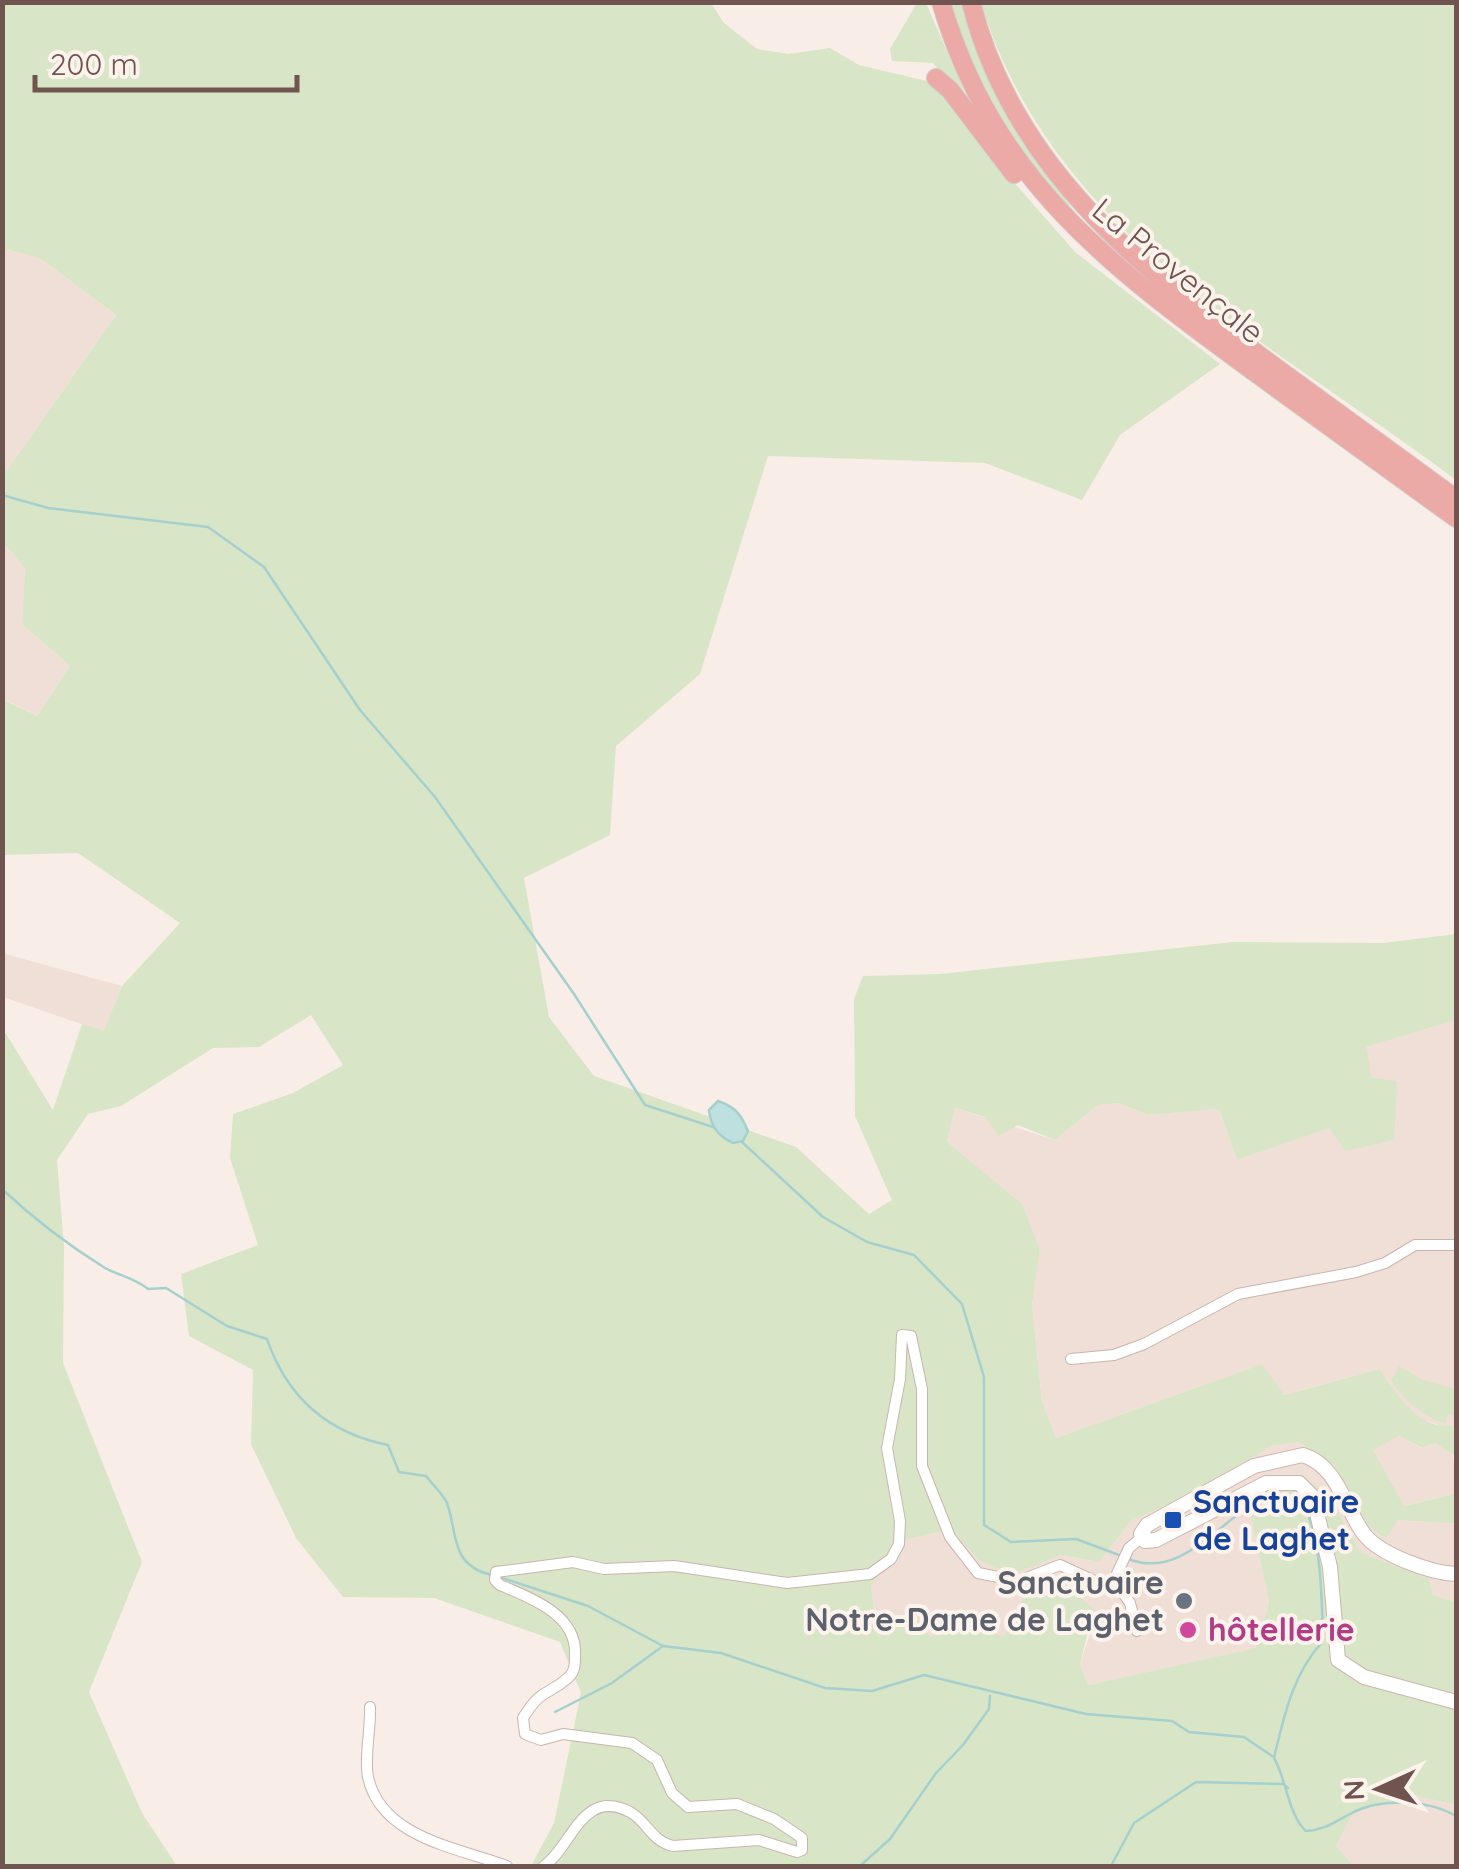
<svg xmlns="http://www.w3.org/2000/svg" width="1459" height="1869" font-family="Quicksand,sans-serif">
<rect width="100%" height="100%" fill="#f9eee7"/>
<path fill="#f0dfd6" d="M 3,248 L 41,259 L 116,315 L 3,476 Z
M 2,543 L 25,567 L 22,624 L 70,666 L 37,716 L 3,699 Z
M 2,953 L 122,986 L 104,1032 L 3,997 Z
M 1456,1020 L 1456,1425 L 1445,1427 L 1424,1420 L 1407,1407 L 1379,1369 L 1283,1395 L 1262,1364 L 1056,1438 L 1042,1401 L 1032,1305 L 1040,1249 L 947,1142 L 955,1108 L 1055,1140 L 1098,1105 L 1119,1103 L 1147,1115 L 1219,1109 L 1237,1160 L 1329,1127 L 1372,1078 L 1365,1047 Z
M 1399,1436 L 1421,1448 L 1435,1443 L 1453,1450 L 1456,1493 L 1403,1506 L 1372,1449 Z
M 1298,1442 L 1334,1465 L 1367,1526 L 1386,1539 L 1397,1520 L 1456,1524 L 1456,1602 L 1433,1595 L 1429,1579 L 1361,1552 L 1330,1499 L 1301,1473 L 1251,1516 L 1269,1603 L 1257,1648 L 1088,1685 L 1080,1664 L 1093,1625 L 1005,1638 L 961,1620 L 929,1638 L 918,1620 L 875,1619 L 871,1584 L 906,1540 L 952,1529 L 978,1560 L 1020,1572 L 1061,1555 L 1099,1562 L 1131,1521 L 1189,1495 L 1272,1446 Z
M 1413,1795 L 1456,1805 L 1456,1866 L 1354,1866 L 1336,1846 L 1353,1813 Z"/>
<path fill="#d9e5c7" d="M 3,3 L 711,3 L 724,23 L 757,49 L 788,54 L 830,48 L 859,65 L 939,84 L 991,156 L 1075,252 L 1220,364 L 1120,435 L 1082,500 L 985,463 L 768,456 L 700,674 L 616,746 L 610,835 L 524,878 L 549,1017 L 594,1076 L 796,1147 L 869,1214 L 892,1200 L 855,1116 L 854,999 L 863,976 L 940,974 L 1232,942 L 1383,943 L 1456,934 L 1456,1020 L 1366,1047 L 1372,1078 L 1397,1081 L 1394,1140 L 1345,1151 L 1329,1128 L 1237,1160 L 1219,1109 L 1147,1115 L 1119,1103 L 1098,1105 L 1055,1140 L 1018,1125 L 999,1136 L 985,1117 L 955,1108 L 947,1142 L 1022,1204 L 1040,1250 L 1032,1305 L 1042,1401 L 1056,1438 L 1262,1364 L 1284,1395 L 1379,1369 C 1399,1395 1418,1432 1456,1425 L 1456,1456 L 1435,1443 L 1422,1448 L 1399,1436 L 1373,1450 L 1404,1506 L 1456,1493 L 1456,1524 L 1398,1520 L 1386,1539 L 1367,1526 L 1334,1465 L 1298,1442 L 1272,1446 L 1189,1495 L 1131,1521 L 1099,1562 L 1061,1555 L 1020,1572 L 999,1569 L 978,1560 L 952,1529 L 906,1540 L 871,1585 L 875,1618 L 918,1620 L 930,1637 L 961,1620 L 1004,1637 L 1027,1591 L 1067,1587 L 1094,1609 L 1080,1664 L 1088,1685 L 1256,1648 L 1269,1603 L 1251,1516 L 1301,1473 L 1330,1499 L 1361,1552 L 1429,1579 L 1433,1595 L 1456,1602 L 1456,1805 L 1413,1795 L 1353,1813 L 1336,1846 L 1354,1866 L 531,1866 L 554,1823 L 581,1693 L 560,1642 L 434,1598 L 343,1597 L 296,1538 L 251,1444 L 253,1370 L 189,1336 L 181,1274 L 258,1245 L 230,1158 L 233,1114 L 293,1093 L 343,1065 L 311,1015 L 259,1047 L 213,1048 L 121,1106 L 88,1114 L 57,1160 L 64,1246 L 63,1363 L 142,1562 L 89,1692 L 142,1813 L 177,1866 L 3,1866 L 3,1029 L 53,1110 L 82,1024 L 104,1031 L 122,986 L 180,923 L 78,853 L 3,855 L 2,699 L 37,716 L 70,666 L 22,624 L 25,568 L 3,543 L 3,476 L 116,315 L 41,259 L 3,248 Z
M 917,3 L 926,3 L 979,125 L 933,63 L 892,61 L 890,49 Z
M 949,3 L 963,3 L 1020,134 L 1085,227 C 1022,160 979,89 949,3 Z
M 981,3 L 1456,3 L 1456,480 C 1274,343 1053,236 981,3 Z
M 1399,1366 L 1423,1380 L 1456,1389 L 1454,1416 L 1448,1414 L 1445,1424 C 1421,1415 1407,1402 1391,1381 Z"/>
<path fill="#bee0de" stroke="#a5d0ce" stroke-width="2.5" d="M 718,1101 C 735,1107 741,1114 748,1131 L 743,1141 L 733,1143 C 718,1136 711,1127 709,1110 Z"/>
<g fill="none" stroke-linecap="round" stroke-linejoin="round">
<path stroke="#a5d0ce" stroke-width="2.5" d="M 2,495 L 48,508 L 208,527 L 264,567 L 360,710 L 435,797 L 574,994 L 645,1105 L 713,1127
M 742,1142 L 823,1217 L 867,1242 L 914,1255 L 962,1304 L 984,1377 L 984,1525 L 1011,1542 L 1076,1539 L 1119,1555
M 2,1189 C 34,1219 68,1245 105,1268 C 120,1276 135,1278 148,1289 L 166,1288 L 227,1326 L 267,1339 C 287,1397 328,1433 388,1445 L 399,1472 L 426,1476 C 432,1484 443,1494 447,1503 C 458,1533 449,1564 491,1575
M 1126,1558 C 1199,1590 1243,1469 1300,1501 C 1322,1527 1322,1606 1323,1641 C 1293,1673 1284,1716 1274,1758 C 1286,1778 1289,1817 1306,1831 C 1325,1830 1334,1822 1350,1814 C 1379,1798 1427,1799 1456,1816
M 499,1577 L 588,1606 L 663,1646 L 721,1653 L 825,1688 L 872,1691 L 924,1675 L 1086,1714 L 1172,1721 L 1189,1732 L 1244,1737 L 1272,1756
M 555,1712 L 612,1683 L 663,1646
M 860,1866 L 890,1839 L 936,1773 L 963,1745 L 989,1709 L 990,1696
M 1111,1866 L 1134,1823 L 1196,1782 L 1283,1784 L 1288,1788"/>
<g stroke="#c9b5ae" stroke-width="12">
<path id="minor" d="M 1071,1359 L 1114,1355 L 1144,1344 L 1238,1294 L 1356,1272 L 1385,1263 L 1415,1245 L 1456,1245
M 1114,1580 L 1130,1603 L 1137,1631
M 370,1707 C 371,1729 364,1757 368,1777 C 381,1838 459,1848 507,1866
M 544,1866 C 572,1847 582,1787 630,1812 C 648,1822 651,1841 673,1846 L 759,1840 L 797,1852 L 802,1850 L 802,1838 L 774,1819 L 737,1804 L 688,1807 L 672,1793 L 657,1760 L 632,1743 L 563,1734 L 541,1740 L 525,1734 L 523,1718 C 543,1686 547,1697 569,1677 C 575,1671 575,1664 575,1656 C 578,1615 531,1598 500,1585 L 495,1580 L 496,1572 L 573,1562 L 604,1569 L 674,1566 L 787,1583 L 870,1574 L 891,1559 L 899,1544 L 900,1521 L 887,1448 L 900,1379 L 902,1335 L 911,1336 L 922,1389 L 922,1466 L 950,1537 L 978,1573 L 1019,1581 L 1060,1565 L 1103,1585 L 1114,1580 L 1129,1548 L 1142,1537"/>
</g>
<g stroke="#ceb6af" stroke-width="16">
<path id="secondary" d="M 1456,1574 C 1431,1573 1380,1555 1364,1534 C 1344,1507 1338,1466 1303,1455 L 1254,1466 L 1147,1525 L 1141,1534 L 1145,1541 L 1156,1540 L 1266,1483 L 1299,1483 L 1313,1497 L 1330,1567 L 1338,1660 L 1364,1677 L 1456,1702"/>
</g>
<g stroke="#d4ccca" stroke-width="20">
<path id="motorway" d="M 941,2 C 993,180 1111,267 1253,371 C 1321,420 1389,469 1456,518
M 971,2 C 1012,167 1141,269 1271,364 C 1333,409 1395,454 1456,499
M 936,78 L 950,90 L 1014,174"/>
</g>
<use href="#minor" stroke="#fff" stroke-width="10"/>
<use href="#secondary" stroke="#fff" stroke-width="14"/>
<use href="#motorway" stroke="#ebaaa6" stroke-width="18"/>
</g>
<rect fill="#1a4fb4" stroke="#fcf3ec" stroke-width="4" x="1163" y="1510" width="20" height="20" rx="5"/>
<circle fill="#6b7280" stroke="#fcf3ec" stroke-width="4" cx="1184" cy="1601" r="10"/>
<circle fill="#d1479c" stroke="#fcf3ec" stroke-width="4" cx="1188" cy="1630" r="10"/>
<g text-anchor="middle" stroke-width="8" stroke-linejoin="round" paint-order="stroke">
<g font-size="32" fill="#6f544f" stroke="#fcf3ec">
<text transform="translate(1178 271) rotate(39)" y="11">La Provençale</text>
</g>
<g font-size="32" font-weight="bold" fill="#164399" stroke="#fcf3ec" text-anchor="start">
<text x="1193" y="1513">Sanctuaire<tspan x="1193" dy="37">de Laghet</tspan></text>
</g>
<g font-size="32" font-weight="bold" fill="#5b616d" stroke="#fcf3ec" text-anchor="end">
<text x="1164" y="1594">Sanctuaire<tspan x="1164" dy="37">Notre-Dame de Laghet</tspan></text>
</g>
<g font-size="32" font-weight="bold" fill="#b23c85" stroke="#fcf3ec" text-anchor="start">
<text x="1208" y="1641">hôtellerie</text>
</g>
</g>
<rect width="1459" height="1869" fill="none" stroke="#6f544f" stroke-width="10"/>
<g transform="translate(1379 1789) rotate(267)" stroke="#fcf3ec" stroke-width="8" paint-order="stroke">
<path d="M0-8L18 38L0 25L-18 38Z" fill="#6f544f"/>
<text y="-15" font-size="28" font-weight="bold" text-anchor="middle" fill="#6f544f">N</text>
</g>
<path d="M35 75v15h262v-15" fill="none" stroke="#6f544f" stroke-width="5"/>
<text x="50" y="75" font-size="30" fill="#6f544f" stroke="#fcf3ec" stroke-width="8" paint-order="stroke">200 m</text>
</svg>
